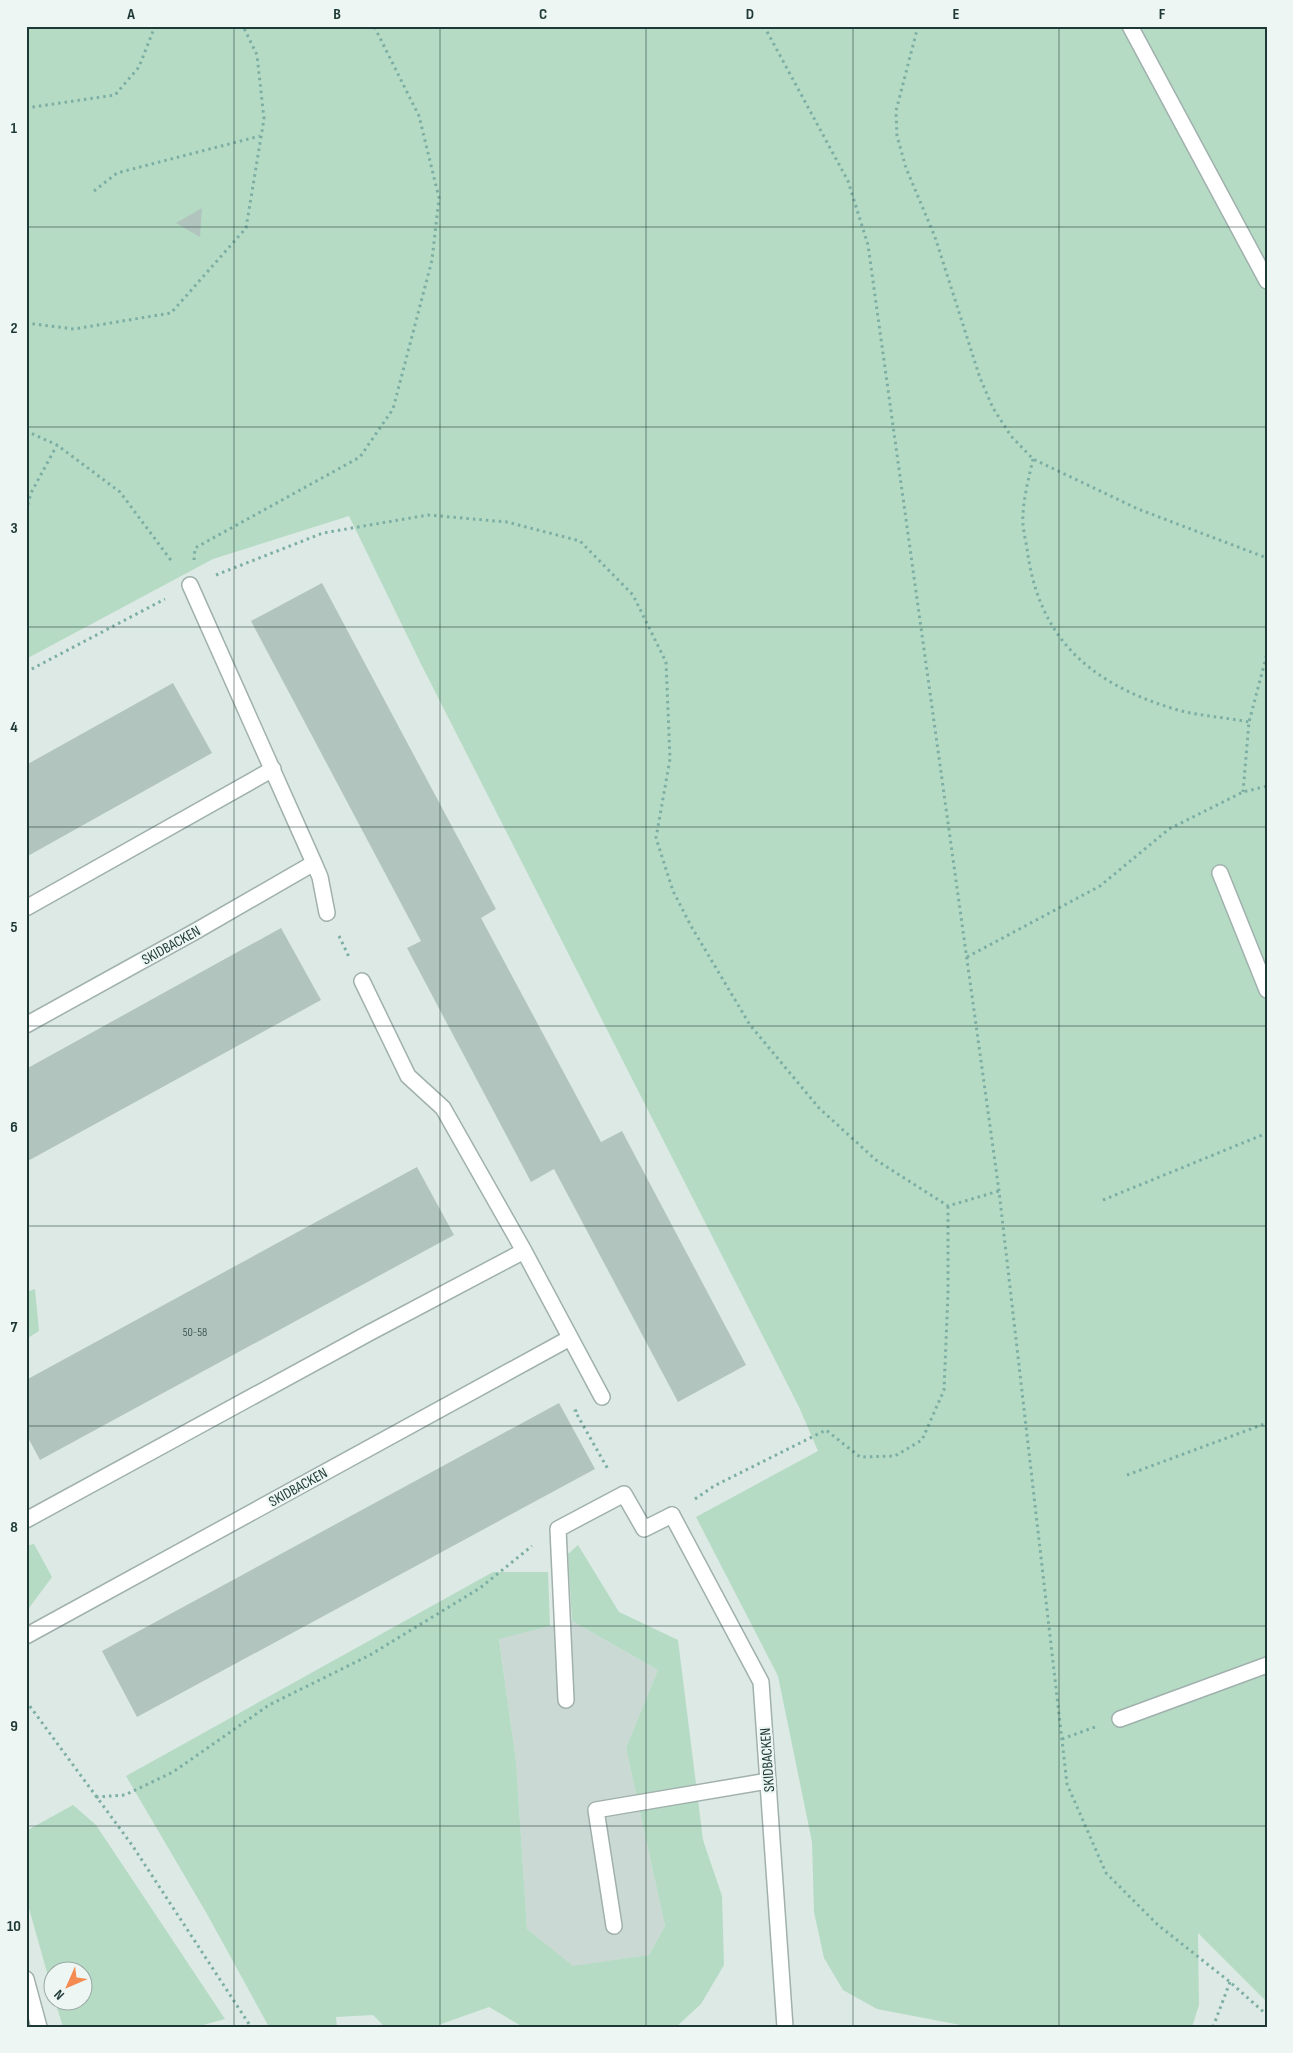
<svg xmlns="http://www.w3.org/2000/svg" width="1293" height="2053" font-family="'Sofia Sans Condensed',sans-serif">
<rect width="100%" height="100%" fill="#dde9e5"/>
<path fill="#cbd9d4" d="M 572,1621 L 658,1670 L 626,1748 L 665,1926 L 649,1955 L 573,1967 L 527,1929 L 516,1761 L 499,1638 Z"/>
<path fill="#b5dbc4" d="M 26,26 L 1267,26 L 1267,2002 L 1198,1933 L 1199,2005 L 1192,2027 L 971,2027 L 877,2009 L 843,1990 L 824,1958 L 814,1912 L 812,1842 L 778,1676 L 696,1517 L 818,1451 L 799,1407 L 421,664 L 349,516 L 213,559 L 26,659 Z
M 35,1289 L 39,1331 L 26,1339 L 26,1292 Z
M 34,1544 L 52,1577 L 26,1612 L 26,1546 Z
M 578,1545 L 619,1612 L 678,1640 L 703,1840 L 722,1896 L 724,1965 L 701,2004 L 676,2027 L 523,2027 L 489,2007 L 433,2027 L 385,2027 L 373,2015 L 336,2017 L 337,2027 L 269,2027 L 207,1914 L 126,1776 L 493,1572 L 548,1572 L 550,1626 L 499,1639 L 516,1761 L 527,1929 L 573,1966 L 649,1955 L 665,1926 L 626,1748 L 658,1670 L 572,1621 L 568,1554 Z
M 73,1805 L 96,1825 L 225,2019 L 196,2027 L 63,2027 L 55,2001 L 82,2000 L 82,1970 L 52,1970 L 52,1990 L 26,1898 L 26,1831 Z"/>
<path fill="#b2c4be" d="M 202,208 L 200,237 L 176,223 Z
M 322,583 L 496,909 L 481,918 L 601,1142 L 622,1131 L 746,1365 L 678,1402 L 554,1169 L 531,1182 L 407,948 L 421,941 L 251,621 Z
M 173,683 L 212,753 L 26,857 L 26,765 Z
M 281,928 L 321,1000 L 26,1162 L 26,1069 Z
M 417,1167 L 454,1235 L 40,1460 L 26,1434 L 26,1380 Z
M 559,1403 L 595,1469 L 137,1717 L 102,1651 Z"/>
<g fill="none" stroke-linecap="round" stroke-linejoin="round">
<g stroke="#a0b1ad" stroke-width="18">
<path id="service" d="M 1130,26 L 1267,281
M 1220,873 L 1267,990
M 566,1700 L 558,1529 L 624,1494 L 644,1529 L 672,1515
M 1120,1719 L 1267,1665
M 614,1926 L 596,1810 L 768,1781"/>
</g>
<g stroke="#a0b1ad" stroke-width="18">
<path id="minor" d="M 190,585 L 314,863 L 320,877 L 327,913
M 26,908 L 273,769
M 362,981 L 408,1076 L 443,1108 L 524,1251 L 602,1397
M 26,1025 L 196,931 L 314,863
M 672,1515 L 761,1682 L 785,2027
M 26,1520 L 369,1333 L 524,1251
M 26,1636 L 570,1338
M 26,1979 L 39,2027"/>
</g>
<path stroke="#7caea4" stroke-width="3" stroke-dasharray="2.5 4" stroke-linecap="butt" d="M 764,26 L 848,181 L 868,245 L 999,1191 L 1067,1784 L 1106,1873 L 1158,1925 L 1230,1982 L 1267,2015
M 918,26 L 896,111 L 897,136 L 906,168 L 935,237 L 980,378 L 993,408 L 1011,436 L 1033,459 L 1138,509 L 1267,558
M 26,108 L 115,95 L 139,67 L 155,26
M 94,191 L 117,173 L 260,136
M 26,323 L 74,329 L 171,313 L 246,228 L 264,119 L 257,55 L 243,26
M 26,431 L 57,445 L 120,492 L 173,563
M 1033,459 C 1029,477 1024,496 1023,514 C 1022,525 1025,538 1027,548 C 1038,637 1088,682 1171,708 C 1196,716 1224,717 1249,722
M 26,511 L 31,493 L 57,445
M 194,560 L 195,548 L 360,457 L 393,409 L 432,260 L 439,198 L 419,116 L 374,26
M 216,575 L 323,533 L 428,515 L 507,522 L 580,541 L 633,595 L 666,662 L 670,759 L 656,838 L 673,891 L 691,926 L 750,1025 L 819,1108 L 876,1160 L 948,1206 L 999,1191
M 26,672 L 165,599
M 1243,792 L 1249,722 L 1267,654
M 339,936 L 349,957
M 967,957 L 1100,886 L 1169,829 L 1243,792 L 1267,786
M 1103,1200 L 1267,1133
M 577,1410 L 575,1411 L 609,1471
M 1127,1475 L 1267,1423
M 695,1499 L 714,1486 L 826,1430 L 860,1457 L 895,1456 L 922,1440 L 944,1390 L 948,1293 L 948,1206
M 26,1701 L 132,1845 L 251,2027
M 1062,1739 L 1095,1727
M 96,1797 L 125,1795 L 173,1772 L 269,1705 L 370,1655 L 480,1588 L 532,1546
M 1213,2027 L 1230,1982"/>
<use href="#service" stroke="#fff" stroke-width="15"/>
<use href="#minor" stroke="#fff" stroke-width="15"/>
</g>
<path fill="none" stroke="#1e3935" stroke-width="1" stroke-opacity="0.55" d="M 234,26 L 234,2027M 440,26 L 440,2027M 646,26 L 646,2027M 853,26 L 853,2027M 1059,26 L 1059,2027M 26,227 L 1267,227M 26,427 L 1267,427M 26,627 L 1267,627M 26,827 L 1267,827M 26,1026 L 1267,1026M 26,1226 L 1267,1226M 26,1426 L 1267,1426M 26,1626 L 1267,1626M 26,1826 L 1267,1826"/>
<g text-anchor="middle" stroke-width="4.5" stroke-linejoin="round" paint-order="stroke">
<g font-size="12" fill="#435c57">
<text x="195" y="1336">50-58</text>
</g>
<g font-size="15" fill="#1e3935" stroke="#edf6f3">
<text transform="translate(171 945) rotate(-29)" y="5">SKIDBACKEN</text>
<text transform="translate(298 1487) rotate(-29)" y="5">SKIDBACKEN</text>
<text transform="translate(767 1760) rotate(-94)" y="5">SKIDBACKEN</text>
</g>
</g>
<rect width="1293" height="2053" fill="none" stroke="#edf6f3" stroke-width="55"/>
<g transform="translate(68 1986) rotate(225)"><circle r="24" fill="#edf6f3" stroke="#9aaaa7"/>
<path d="M0-4L9 19L0 12L-9 19Z" fill="#f48b50"/>
<text y="-8" font-size="14" font-weight="bold" text-anchor="middle" fill="#1e3935">N</text>
</g>
<rect x="28" y="28" width="1238" height="1998" fill="none" stroke="#1e3935" stroke-width="2"/>
<g font-size="16" text-anchor="middle" font-weight="bold" fill="#1e3935">
<text x="131" y="19">A</text>
<text x="337" y="19">B</text>
<text x="543" y="19">C</text>
<text x="750" y="19">D</text>
<text x="956" y="19">E</text>
<text x="1162" y="19">F</text>
<text x="14" y="133">1</text>
<text x="14" y="333">2</text>
<text x="14" y="533">3</text>
<text x="14" y="732">4</text>
<text x="14" y="932">5</text>
<text x="14" y="1132">6</text>
<text x="14" y="1332">7</text>
<text x="14" y="1532">8</text>
<text x="14" y="1731">9</text>
<text x="14" y="1931">10</text>
</g>
</svg>
